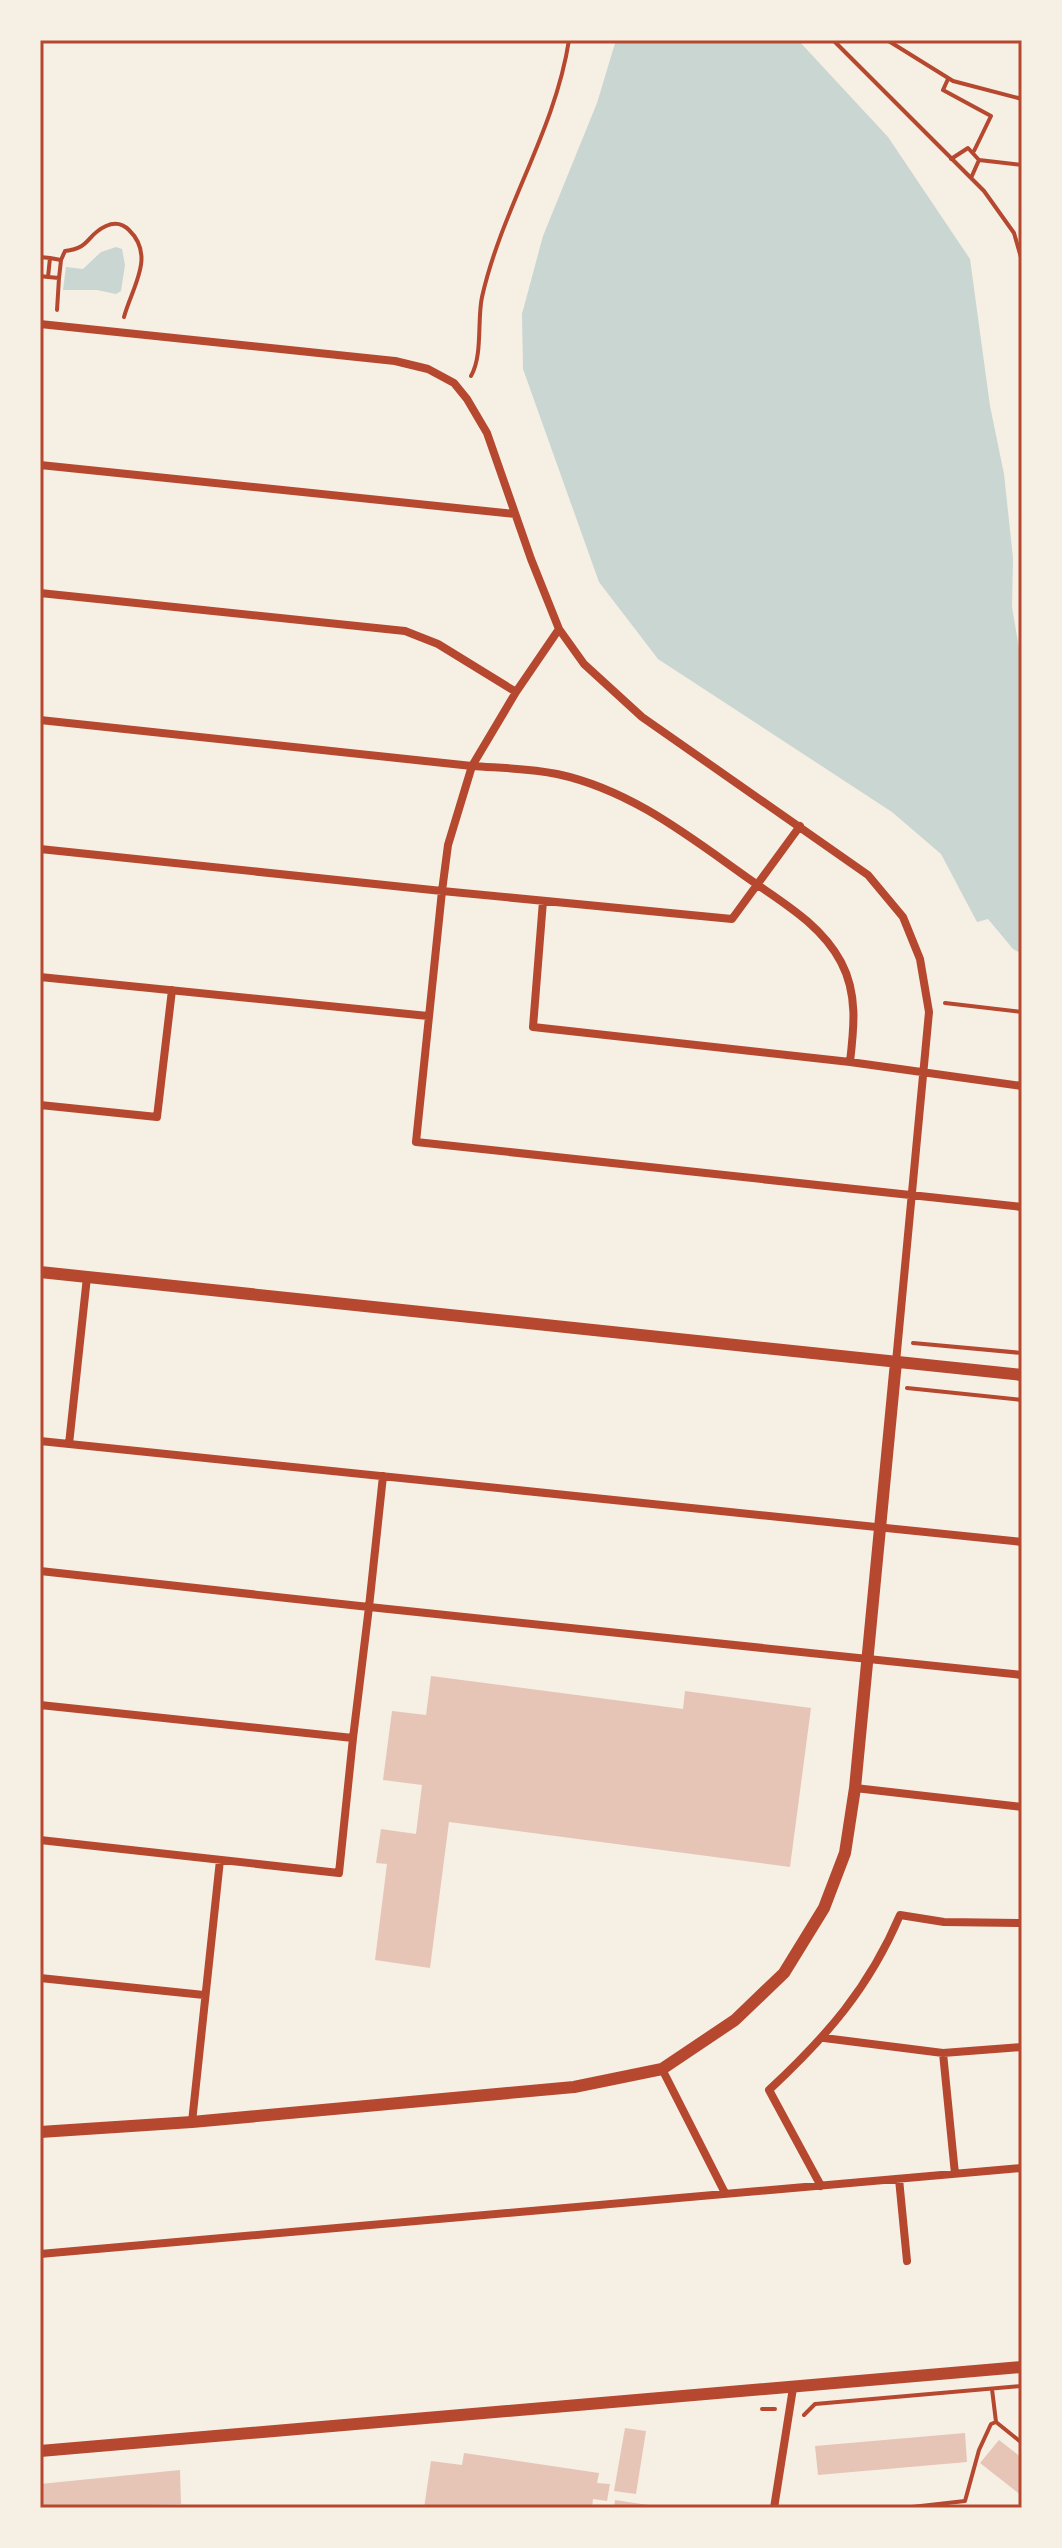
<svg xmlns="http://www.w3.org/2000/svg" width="1062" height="2548" font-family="'Zilla Slab',serif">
<rect width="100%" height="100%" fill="#f6efe4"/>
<path fill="#c9d6d2" d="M 616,40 L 798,40 L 888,137 L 970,259 L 990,406 L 1004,474 L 1013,558 L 1012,607 L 1022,666 L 1022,954 L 1013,949 L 988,919 L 977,922 L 941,854 L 892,812 L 658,659 L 599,582 L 523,369 L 522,314 L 543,236 L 597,103 Z
M 116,247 L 122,249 L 125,265 L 121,291 L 116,294 L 97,290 L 63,290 L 66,267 L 83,269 L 101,252 Z"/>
<path fill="#e6c5b7" d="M 431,1676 L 683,1709 L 685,1691 L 811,1708 L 790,1867 L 449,1822 L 430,1968 L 375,1960 L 387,1864 L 376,1863 L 381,1829 L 416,1834 L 422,1785 L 383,1780 L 392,1711 L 426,1715 Z
M 625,2428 L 646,2431 L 636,2494 L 614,2491 Z
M 965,2433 L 967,2462 L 818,2475 L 815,2446 Z
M 999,2440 L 1022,2458 L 1022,2496 L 980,2463 Z
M 464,2453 L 599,2473 L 597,2483 L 610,2484 L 607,2501 L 593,2499 L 592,2508 L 424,2508 L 431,2461 L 462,2465 Z
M 180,2470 L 181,2504 L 40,2508 L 40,2484 Z
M 615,2500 L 655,2506 L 654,2508 L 614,2508 Z"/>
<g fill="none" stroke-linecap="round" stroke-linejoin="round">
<path stroke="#b5482f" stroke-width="4" d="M 833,40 L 984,191 L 1014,233 L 1022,261
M 887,40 L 953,81 L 1022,99
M 948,79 L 943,90 L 991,116 L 974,151
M 951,159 L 968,148 L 979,160 L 971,178
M 979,160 L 1022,165
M 40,257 L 50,258 L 48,277 L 40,276
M 50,258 L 61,260 L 65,251 C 91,248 86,235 106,226 C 115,222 122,223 129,230 C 156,256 132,287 124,317
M 48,277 L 59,278 L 61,260
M 57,310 L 59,278
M 471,376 C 483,355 477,320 482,297 C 502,208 555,131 569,40
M 945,1003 L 1022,1012
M 913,1343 L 1022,1353
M 907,1388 L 1022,1400
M 992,2389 L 996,2422 L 1022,2443
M 762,2409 L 775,2409
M 804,2415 L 815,2404 L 1022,2386
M 903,2508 L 965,2501 L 979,2450 L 991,2424 L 996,2422"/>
<path stroke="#b5482f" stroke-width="8" d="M 40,324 L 395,361 L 428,369 L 454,383 L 467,399 L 487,433 L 531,559 L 559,629 L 584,664 L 642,717 L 868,875 L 903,917 L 920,959 L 929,1012 L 896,1362
M 40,465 L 515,514
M 40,593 L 405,631 L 438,644 L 516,692
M 40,720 L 472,766 L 516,692 L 559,629
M 800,826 L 732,919 L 442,891 L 448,845 L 472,766 C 500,768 529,768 557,774 C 632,790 691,838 752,881 C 785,904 821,925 841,962 C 858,994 854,1028 850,1062
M 40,849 L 442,891 L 416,1142 L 1022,1207
M 543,901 L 533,1027 L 850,1062 L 1022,1086
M 40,977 L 428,1016
M 40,1105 L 157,1117 L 172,990
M 40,1441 L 1022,1542
M 69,1444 L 87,1277
M 40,1571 L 369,1607 L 383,1476
M 40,1705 L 353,1738 L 339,1873 L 40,1840
M 353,1738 L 369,1607 L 1022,1675
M 855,1788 L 1022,1807
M 40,1978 L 204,1995
M 824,2038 L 943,2053 L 1022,2047
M 943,2053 L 955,2174
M 662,2069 L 725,2193
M 192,2122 L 220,1860
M 899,2179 L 907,2261
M 821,2186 L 769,2090 C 827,2036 869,1988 900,1915 L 944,1922 L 1022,1923
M 40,2254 L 1022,2168
M 774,2508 L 793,2388"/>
<path stroke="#b5482f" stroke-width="12" d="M 40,1272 L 1022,1375
M 40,2132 L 192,2122 L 574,2087 L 662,2069 L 735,2020 L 784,1973 L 824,1908 L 845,1853 L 855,1788 L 896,1362
M 40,2451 L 1022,2367"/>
</g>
<rect width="1062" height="2548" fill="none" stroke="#f6efe4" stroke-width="84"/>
<rect x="42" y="42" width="978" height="2464" fill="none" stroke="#b5482f" stroke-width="3"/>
</svg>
